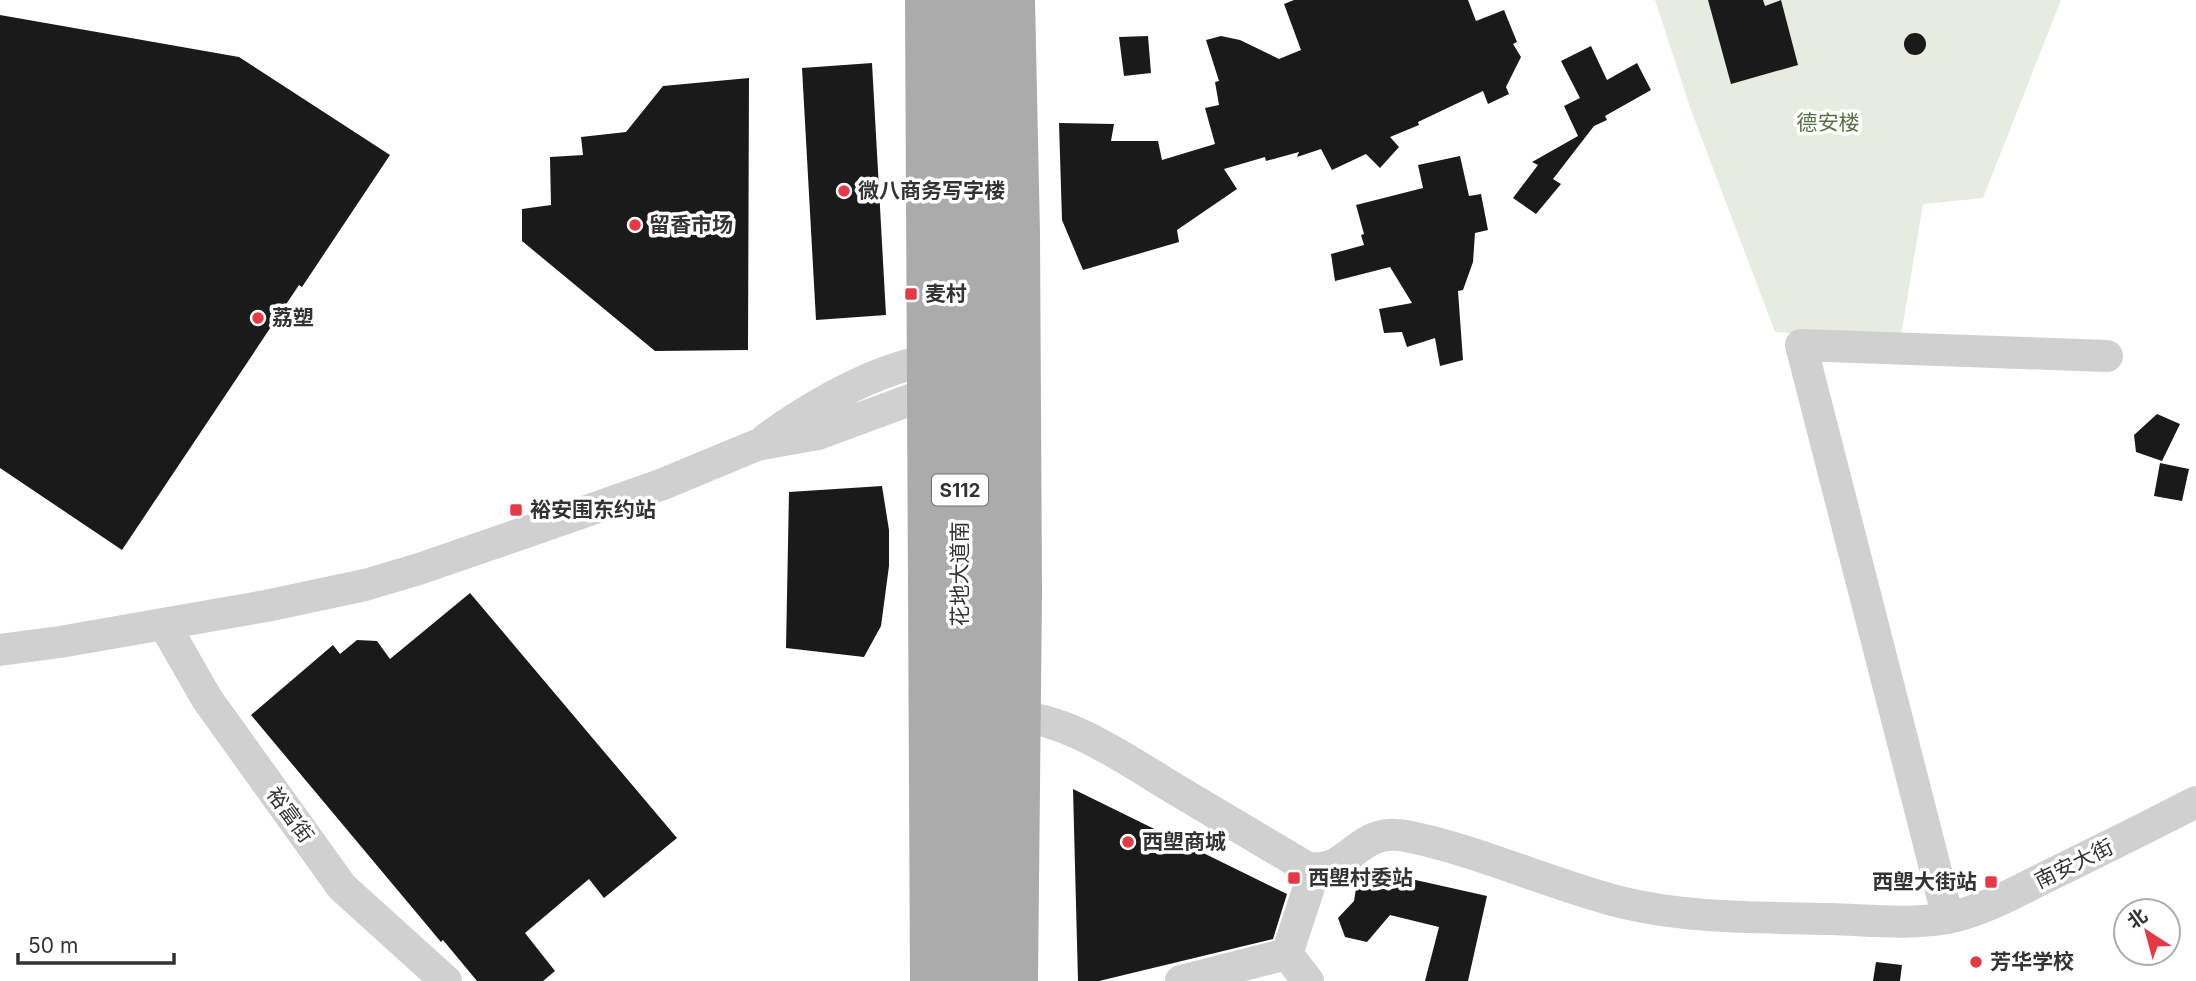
<svg xmlns="http://www.w3.org/2000/svg" width="2196" height="981" font-family="Inter,'Noto Sans SC',sans-serif">
<rect width="100%" height="100%" fill="#fff"/>
<path fill="#e6ecdf" d="M 1655,0 L 2061,0 L 1983,198 L 1923,204 L 1900,341 L 1775,332 L 1691,110 Z"/>
<path fill="#1a1a1a" d="M 1294,0 L 1468,0 L 1476,21 L 1504,10 L 1517,42 L 1513,44 L 1521,57 L 1506,87 L 1509,94 L 1488,104 L 1483,91 L 1418,122 L 1419,125 L 1390,137 L 1399,147 L 1380,168 L 1366,154 L 1332,170 L 1321,149 L 1297,157 L 1299,152 L 1266,161 L 1265,157 L 1224,169 L 1237,189 L 1177,230 L 1179,242 L 1083,270 L 1062,220 L 1059,123 L 1114,124 L 1111,141 L 1158,141 L 1162,160 L 1215,144 L 1205,108 L 1219,105 L 1215,82 L 1219,81 L 1206,40 L 1221,36 L 1240,40 L 1279,59 L 1301,50 L 1284,4 Z
M 1708,0 L 1763,0 L 1765,6 L 1781,0 L 1798,65 L 1731,84 Z
M 0,15 L 239,57 L 390,155 L 302,287 L 299,285 L 122,550 L 0,468 Z
M1904 44a11 11 0 1 1 22 0a11 11 0 1 1-22 0Z
M 1148,36 L 1151,73 L 1124,76 L 1119,37 Z
M 1591,46 L 1607,80 L 1637,63 L 1651,90 L 1605,116 L 1607,120 L 1594,126 L 1553,179 L 1561,184 L 1536,214 L 1513,198 L 1538,165 L 1532,162 L 1578,136 L 1564,106 L 1580,98 L 1561,61 Z
M 872,63 L 886,315 L 816,320 L 802,68 Z
M 749,78 L 748,350 L 655,351 L 522,241 L 522,209 L 551,205 L 550,157 L 583,155 L 581,137 L 626,132 L 663,86 Z
M 1460,156 L 1469,196 L 1481,194 L 1488,230 L 1475,233 L 1473,262 L 1463,290 L 1458,291 L 1463,360 L 1440,366 L 1435,338 L 1407,347 L 1402,332 L 1384,333 L 1379,309 L 1412,303 L 1390,267 L 1335,281 L 1331,254 L 1364,245 L 1361,235 L 1364,234 L 1356,205 L 1423,188 L 1418,165 Z
M 2157,414 L 2180,424 L 2162,461 L 2136,452 L 2134,435 Z
M 2160,463 L 2189,469 L 2182,501 L 2154,496 Z
M 882,486 L 889,530 L 889,566 L 881,626 L 864,657 L 786,648 L 789,492 Z
M 470,593 L 677,838 L 604,898 L 589,879 L 525,933 L 555,971 L 543,981 L 477,981 L 443,940 L 441,942 L 251,715 L 333,645 L 340,654 L 357,640 L 377,641 L 390,659 Z
M 1073,789 L 1287,894 L 1273,939 L 1099,981 L 1078,981 Z
M 1362,868 L 1487,896 L 1468,981 L 1425,981 L 1439,927 L 1390,915 L 1367,942 L 1345,937 L 1338,918 L 1354,901 L 1359,870 Z
M 1876,962 L 1902,965 L 1900,981 L 1873,981 Z"/>
<g fill="none" stroke-linecap="round" stroke-linejoin="round">
<path stroke="#d0d0d0" stroke-width="32" d="M 766,439 C 812,405 889,360 947,359
M 164,624 L 207,699 L 342,887 L 446,981
M 0,650 L 60,642 L 266,606 L 365,585 L 419,569 L 561,520 L 663,484 L 757,445 L 818,434 L 945,387
M 999,715 C 1066,714 1124,759 1180,792 C 1222,817 1264,842 1306,867 C 1351,877 1354,826 1406,836 C 1481,851 1551,885 1624,903 C 1692,919 1761,917 1830,919 C 1868,920 1909,925 1947,918 C 1980,912 2014,893 2044,878 C 2095,853 2146,828 2196,802
M 1948,918 L 1801,345 L 2107,356
M 1287,954 L 1308,981
M 1181,981 L 1287,954 L 1315,869"/>
<path stroke="#ababab" stroke-width="38" d="M 924,0 L 929,981
M 1016,0 L 1021,233 L 1023,591 L 1019,981"/>
<path stroke="#ababab" stroke-width="38" d="M 953,0 L 961,248 L 962,981
M 989,0 L 996,247 L 997,981"/>
</g>
<g fill="#e63946" stroke="#fff" stroke-width="2.5">
<circle cx="844" cy="191" r="7"/>
<circle cx="635" cy="225" r="7"/>
<rect x="904" y="287" width="14" height="14" rx="3.5"/>
<circle cx="258" cy="318" r="7"/>
<rect x="509" y="503" width="14" height="14" rx="3.5"/>
<circle cx="1128" cy="842" r="7"/>
<rect x="1287" y="871" width="14" height="14" rx="3.5"/>
<rect x="1984" y="875" width="14" height="14" rx="3.5"/>
<circle cx="1976" cy="962" r="7"/>
</g>
<g text-anchor="middle" stroke-width="7" stroke-linejoin="round" paint-order="stroke">
<rect fill="#fff" stroke="#707070" stroke-width="2" x="932" y="474.5" width="56" height="31" rx="5"/>
<g font-size="19" font-weight="bold" fill="#333">
<text x="960" y="497">S112</text>
</g>
<g font-size="21" fill="#56703f" stroke="#fff">
<text x="1828" y="130">德安楼</text>
</g>
<g font-size="21" font-weight="bold" fill="#333" stroke="#fff" text-anchor="start">
<text x="858" y="198">微八商务写字楼</text>
<text x="649" y="232">留香市场</text>
<text x="925" y="301">麦村</text>
<text x="272" y="325">荔塑</text>
<text x="530" y="517">裕安围东约站</text>
<text x="1142" y="849">西塱商城</text>
<text x="1308" y="885">西塱村委站</text>
<text x="1977" y="889" text-anchor="end">西塱大街站</text>
<text x="1990" y="969">芳华学校</text>
</g>
<g font-size="21" fill="#333" stroke="#fff">
<text transform="translate(960 574) rotate(-90)" y="7">花地大道南</text>
<text transform="translate(290 815) rotate(54)" y="7">裕富街</text>
<text transform="translate(2074 864) rotate(-26)" y="7">南安大街</text>
</g>
</g>
<g transform="translate(2147 932) rotate(324)"><circle r="33" fill="#ffffff" stroke="#adadad" stroke-width="2"/>
<path d="M0-5L12 26L0 18L-12 26Z" fill="#e63946"/>
<text y="-10" font-size="19" font-weight="bold" text-anchor="middle" fill="#333333">北</text>
</g>
<path d="M18 953v10h156v-10" fill="none" stroke="#333333" stroke-width="3.5"/>
<text x="28" y="953" font-size="21" fill="#333333" stroke="#ffffff" stroke-width="5" paint-order="stroke">50 m</text>
</svg>
